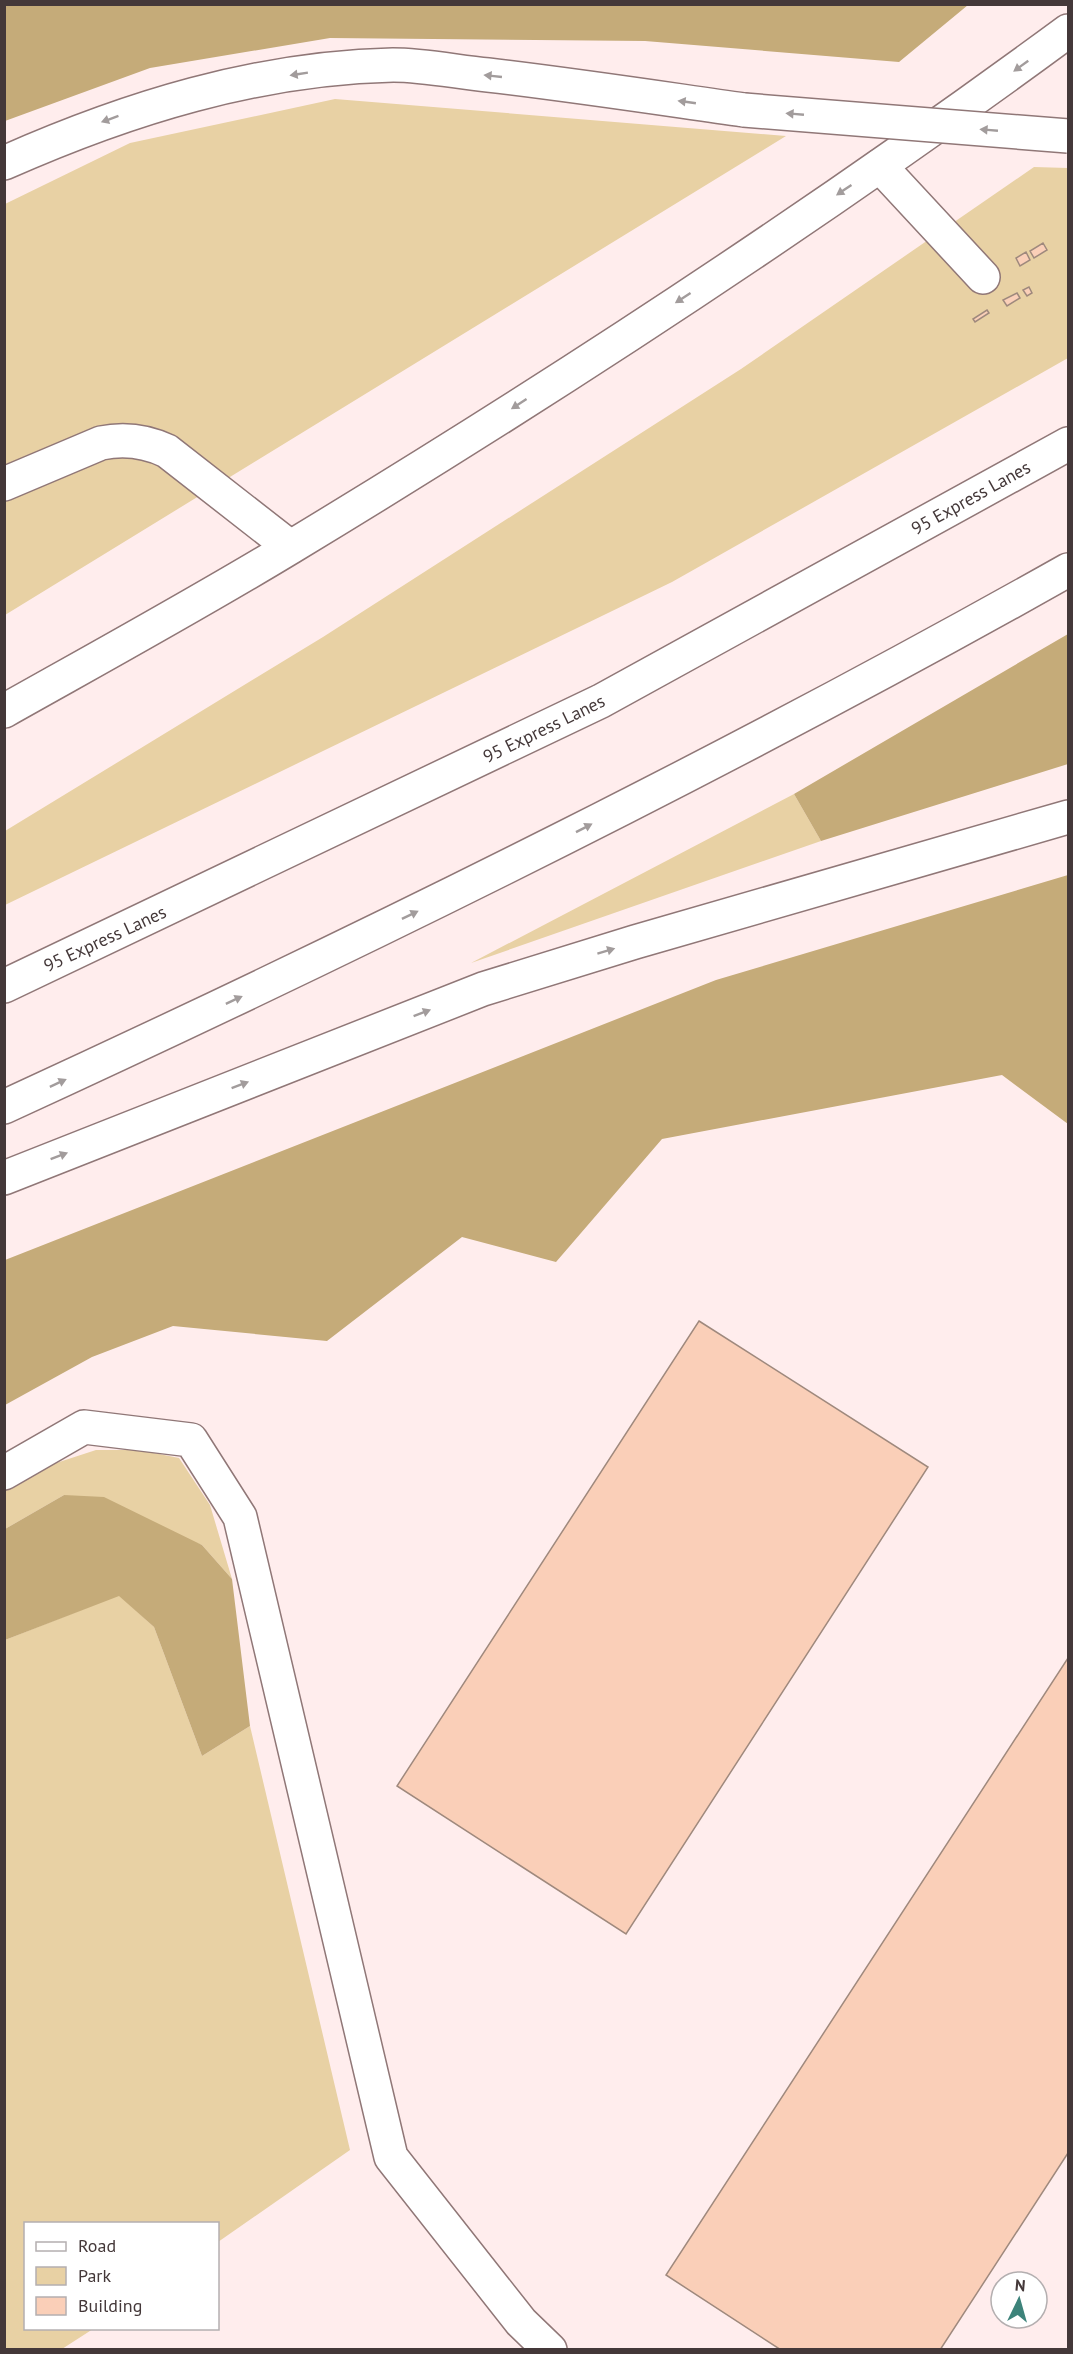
<svg xmlns="http://www.w3.org/2000/svg" width="1073" height="2354" font-family="'PT Sans',sans-serif">
<rect width="100%" height="100%" fill="#ffeded"/>
<path fill="#e8d1a4" d="M 335,99 L 786,136 L 5,615 L 5,204 L 130,143 Z
M 1034,167 L 1068,168 L 1068,358 L 672,582 L 5,905 L 5,831 L 323,637 L 741,369 Z
M 794,794 L 821,841 L 471,963 Z
M 96,1450 L 139,1450 L 179,1458 L 210,1505 L 232,1579 L 202,1545 L 64,1495 L 5,1529 L 4,1491 L 50,1465 Z
M 119,1595 L 154,1627 L 202,1756 L 250,1726 L 350,2150 L 218,2242 L 218,2224 L 26,2224 L 26,2328 L 93,2329 L 62,2349 L 5,2350 L 5,1640 Z"/>
<path fill="#c5ab79" d="M 4,5 L 5,4 L 968,5 L 899,62 L 645,41 L 330,38 L 150,68 L 5,121 Z
M 1068,634 L 1068,764 L 821,841 L 794,794 Z
M 1068,875 L 1068,1124 L 1002,1075 L 662,1139 L 556,1262 L 462,1237 L 327,1341 L 173,1326 L 92,1357 L 5,1405 L 5,1260 L 716,980 Z
M 64,1495 L 104,1497 L 202,1545 L 232,1579 L 250,1726 L 202,1756 L 154,1627 L 119,1596 L 5,1640 L 5,1529 Z"/>
<path fill="#facfb8" stroke="#9f897d" stroke-width="1.5" d="M 1043,243 L 1047,250 L 1034,258 L 1030,251 Z
M 1026,252 L 1030,260 L 1020,266 L 1016,258 Z
M 1029,287 L 1032,293 L 1027,296 L 1023,290 Z
M 1017,293 L 1020,298 L 1007,306 L 1003,300 Z
M 987,310 L 989,313 L 975,322 L 973,319 Z
M 699,1321 L 928,1467 L 626,1934 L 397,1786 Z
M 1068,1658 L 1068,2153 L 940,2350 L 781,2350 L 666,2275 Z"/>
<g fill="none" stroke-linecap="round" stroke-linejoin="round">
<g stroke="#907777" stroke-width="36">
<path id="minor" d="M 880,166 L 983,277
M 4,484 L 101,443 C 125,438 146,441 167,451 L 290,547
M 4,1473 L 84,1427 L 191,1440 L 240,1517 L 391,2157 L 521,2322 L 550,2350"/>
</g>
<g stroke="#907777" stroke-width="36">
<path id="highway" d="M 4,163 C 128,108 257,68 393,65 C 424,65 457,72 488,75 C 574,85 659,98 744,110
M 4,711 C 100,657 197,604 291,547 C 557,386 818,215 1068,31
M 4,986 L 601,701 L 1068,444
M 4,1107 C 365,941 722,765 1068,570
M 4,1178 L 483,989 L 635,942 L 1068,817"/>
</g>
<use href="#minor" stroke="#fff" stroke-width="33"/>
<use href="#highway" stroke="#fff" stroke-width="33"/>
<g stroke="#907777" stroke-width="36" stroke-linecap="butt">
<path id="highway-bridge" d="M 744,110 L 1068,136"/>
</g>
<use href="#highway-bridge" stroke="#fff" stroke-width="33"/>
</g>
<defs><path id="oneway-solid" d="M-6-.8H1V-3.2L6.5 0L1 3.2V.8H-6Z" transform="scale(1.5)"/></defs>
<g fill="#a29c9c">
<use href="#oneway-solid" transform="translate(1021 66) rotate(144)"/>
<use href="#oneway-solid" transform="translate(299 74) rotate(171)"/>
<use href="#oneway-solid" transform="translate(493 76) rotate(-174)"/>
<use href="#oneway-solid" transform="translate(687 102) rotate(-172)"/>
<use href="#oneway-solid" transform="translate(795 114) rotate(-175)"/>
<use href="#oneway-solid" transform="translate(110 119) rotate(160)"/>
<use href="#oneway-solid" transform="translate(989 130) rotate(-175)"/>
<use href="#oneway-solid" transform="translate(844 190) rotate(146)"/>
<use href="#oneway-solid" transform="translate(683 298) rotate(147)"/>
<use href="#oneway-solid" transform="translate(519 404) rotate(147)"/>
<use href="#oneway-solid" transform="translate(584 828) rotate(-27)"/>
<use href="#oneway-solid" transform="translate(410 915) rotate(-26)"/>
<use href="#oneway-solid" transform="translate(606 951) rotate(-17)"/>
<use href="#oneway-solid" transform="translate(234 1000) rotate(-25)"/>
<use href="#oneway-solid" transform="translate(422 1013) rotate(-21)"/>
<use href="#oneway-solid" transform="translate(58 1083) rotate(-25)"/>
<use href="#oneway-solid" transform="translate(240 1085) rotate(-21)"/>
<use href="#oneway-solid" transform="translate(59 1156) rotate(-21)"/>
</g>
<g text-anchor="middle" stroke-width="6" stroke-linejoin="round" paint-order="stroke">
<g font-size="18" fill="#443839" stroke="#fff">
<text transform="translate(971 498) rotate(-29)" y="6">95 Express Lanes</text>
<text transform="translate(544 729) rotate(-26)" y="6">95 Express Lanes</text>
<text transform="translate(105 939) rotate(-25)" y="6">95 Express Lanes</text>
</g>
</g>
<rect width="1073" height="2354" fill="none" stroke="#443839" stroke-width="12"/>
<rect x="24" y="2222" width="195" height="108" fill="#ffffff" stroke="#b4afb0" stroke-width="1.5"/>
<rect x="36" y="2242" width="30" height="9" fill="#ffffff" stroke="#b4afb0" stroke-width="1.5"/>
<text x="78" y="2252" font-size="18" fill="#443839">Road</text>
<rect x="36" y="2267" width="30" height="18" fill="#e8d1a4" stroke="#b4afb0" stroke-width="1.5"/>
<text x="78" y="2282" font-size="18" fill="#443839">Park</text>
<rect x="36" y="2297" width="30" height="18" fill="#facfb8" stroke="#b4afb0" stroke-width="1.5"/>
<text x="78" y="2312" font-size="18" fill="#443839">Building</text>
<g transform="translate(1019 2300) rotate(5)"><circle r="28" fill="#ffffff" stroke="#b4afb0" stroke-width="1.5"/>
<path d="M0-4.5L10 22L0 15L-10 22Z" fill="#3d837a"/>
<text y="-9" font-size="16" font-weight="bold" text-anchor="middle" fill="#443839">N</text>
</g>
</svg>
